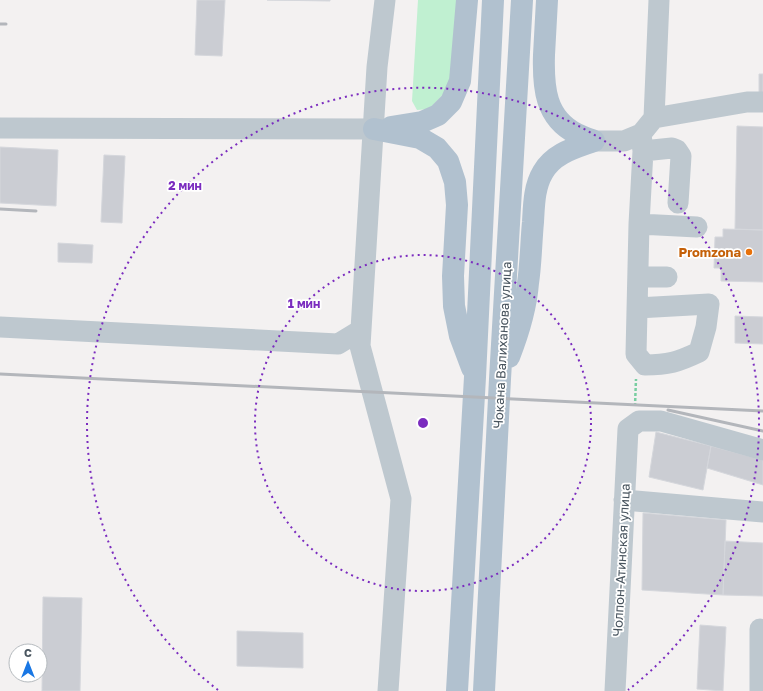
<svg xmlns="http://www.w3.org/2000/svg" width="763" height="691" font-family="'Golos Text',sans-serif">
<rect width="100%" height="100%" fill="#f3f1f1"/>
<path fill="#c0f0d1" d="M 418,0 L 460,0 L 453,84 L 429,109 L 417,110 L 412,101 Z"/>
<path fill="#cbcdd3" stroke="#d5d7dc" d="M 197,0 L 225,0 L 222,56 L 195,55 Z
M 267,0 L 330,0 L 330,1 Z
M 759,74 L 763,74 L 763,93 L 759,93 Z
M 737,126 L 763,127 L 763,230 L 735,229 Z
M 0,147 L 58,150 L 56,206 L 0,203 Z
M 104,155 L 125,156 L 122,223 L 101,222 Z
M 723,229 L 763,230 L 763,282 L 721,281 L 721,268 L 714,268 L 715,237 L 723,237 Z
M 58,243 L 93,245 L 92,263 L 58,262 Z
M 735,316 L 763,317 L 763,344 L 735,343 Z
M 656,432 L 711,446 L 703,490 L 649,477 Z
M 711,446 L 763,460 L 763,485 L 707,468 Z
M 643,513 L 726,520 L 723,595 L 642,590 Z
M 725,541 L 763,543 L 763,596 L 723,595 Z
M 43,597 L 82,598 L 80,691 L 42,691 Z
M 700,625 L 726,627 L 723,691 L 697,689 Z
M 237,631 L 303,633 L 303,668 L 237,666 Z"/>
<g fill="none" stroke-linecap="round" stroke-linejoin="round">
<path stroke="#78cea1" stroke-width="2.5" stroke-dasharray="3 2" stroke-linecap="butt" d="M 635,406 L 636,379"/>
<path stroke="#bec8cf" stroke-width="21" d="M 385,0 L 377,67 L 360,346 L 401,499 L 388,691
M 654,118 L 747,102 L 763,102
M 0,128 L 374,129
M 594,141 L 624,141 L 641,134 L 654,118 L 659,0
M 643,151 L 672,148 L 677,150 L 681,156 L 678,203
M 639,224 L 697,227
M 638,277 L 667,277
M 637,308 L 709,304 L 706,327 L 699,352 C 678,362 668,365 645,365 L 636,354 L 639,224 L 643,151 L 641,134
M 0,327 L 338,344 L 361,330
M 624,500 L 763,512
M 615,691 L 628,429 L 639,421 L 661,421 L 763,450
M 760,691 L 760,629"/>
<path stroke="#b1c1cf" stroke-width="22" d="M 547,0 C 546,18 545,37 544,55 C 543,87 545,118 577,134 C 582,137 589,139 594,141
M 391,127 L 422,122 L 438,115 L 451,102 L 460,81 L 467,0
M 374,129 L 420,138 L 437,148 L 448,161 L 455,182 L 457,205 L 453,276 L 454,306 L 460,336 L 472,368
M 509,357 C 518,334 526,309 528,283 C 531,263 531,243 533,222 C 534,205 534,187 543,172 C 554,153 575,148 594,141
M 457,691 L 475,377 L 493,0
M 484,691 L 500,379 L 522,0"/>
<path stroke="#b3b6bb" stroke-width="3" d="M 0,24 L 6,24
M 0,209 L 36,211
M 0,374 L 763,411
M 668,410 L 763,431"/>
</g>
<g fill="none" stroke="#7b2cbf" stroke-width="2" stroke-dasharray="2 4">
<circle cx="423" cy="423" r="168"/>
<path d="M218 690A336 336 0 1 1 628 690"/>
</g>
<circle fill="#e8710a" stroke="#fff" stroke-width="1.5" cx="749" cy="252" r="4"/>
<g text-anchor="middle" stroke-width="3.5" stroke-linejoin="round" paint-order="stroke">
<g font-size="13" font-weight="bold" fill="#c56008" stroke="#fff" text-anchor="end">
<text x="741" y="257">Promzona</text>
</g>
<g font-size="13" fill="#48545e" stroke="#fff">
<text transform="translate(502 345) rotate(-87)" y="5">Чокана Валиханова улица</text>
<text transform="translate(621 560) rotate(-87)" y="5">Чолпон-Атинская улица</text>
</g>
</g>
<circle cx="423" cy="423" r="6" fill="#7b2cbf" stroke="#fff" stroke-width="2"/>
<g font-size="12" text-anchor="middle" font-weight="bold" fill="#7b2cbf" stroke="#fff" stroke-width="3.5" stroke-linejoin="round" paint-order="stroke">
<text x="185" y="190">2 мин</text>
<text x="304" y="308">1 мин</text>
</g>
<g transform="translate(28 663)"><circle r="19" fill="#ffffff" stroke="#b6bbbf"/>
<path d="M0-3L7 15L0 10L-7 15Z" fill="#1977e4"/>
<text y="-6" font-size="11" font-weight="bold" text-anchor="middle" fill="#48545e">С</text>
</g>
</svg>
